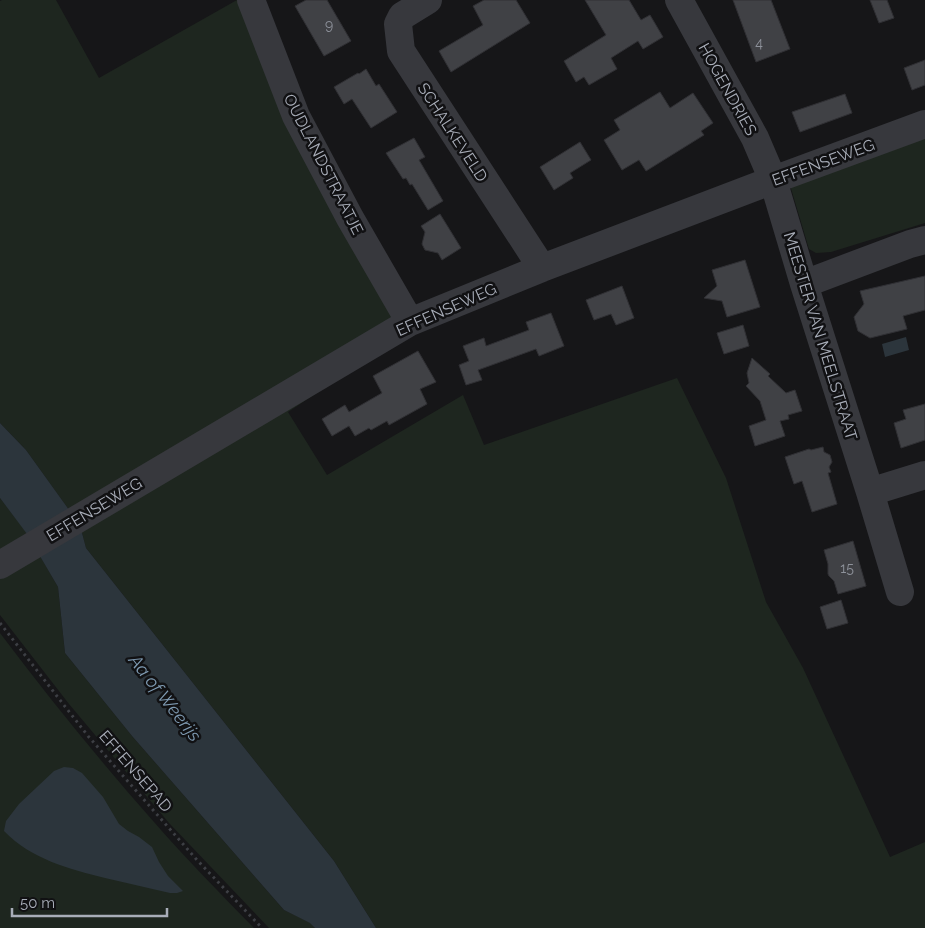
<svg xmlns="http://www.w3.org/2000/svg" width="925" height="928" font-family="Raleway,sans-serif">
<rect width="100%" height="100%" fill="#161618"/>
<path fill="#1e261f" d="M 2,0 L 56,0 L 99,78 L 237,0 L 244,0 L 391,303 L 392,322 L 69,510 L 26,450 L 0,423 L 0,1 Z
M 925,135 L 925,223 L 831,252 L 816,253 L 809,249 L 790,185 Z
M 410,331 L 288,412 L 327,475 L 463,395 L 484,445 L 677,378 L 726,478 L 766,602 L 803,668 L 890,857 L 925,842 L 925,928 L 376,928 L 334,861 L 86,548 L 81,529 Z
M 0,498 L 27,533 L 0,550 Z
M 39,554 L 58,587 L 65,653 L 132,736 L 284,910 L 311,923 L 315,928 L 269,928 L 169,823 L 69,704 L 0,615 L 0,577 Z
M 0,633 C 49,698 100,761 154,822 C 186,859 220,893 254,928 L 0,928 Z"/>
<path fill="#2c353c" d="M 906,337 L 909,350 L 885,357 L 882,344 Z
M 0,423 L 26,450 L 67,507 L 81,529 L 86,548 L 334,861 L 376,928 L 315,928 L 310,923 L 284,910 L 132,736 L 65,653 L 58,587 L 27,534 L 0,498 Z
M 64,767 L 73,768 L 82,773 L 103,797 L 119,824 L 128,831 L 139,837 L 152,847 L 159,862 L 168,876 L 183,891 L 177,893 L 170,893 C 148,888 127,883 105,878 C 69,869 31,859 4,831 L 6,821 L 19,804 L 54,771 Z"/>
<path fill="#404145" stroke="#303034" d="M 306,0 L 327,0 L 351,41 L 324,56 L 295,6 Z
M 484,0 L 516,0 L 530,23 L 451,72 L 439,51 L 483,25 L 473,6 Z
M 585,0 L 629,0 L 641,20 L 650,15 L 663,37 L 643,49 L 638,41 L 611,58 L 617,69 L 589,85 L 584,77 L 576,82 L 564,61 L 606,35 Z
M 733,0 L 771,0 L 790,49 L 756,62 Z
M 870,0 L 887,0 L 894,18 L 879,23 Z
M 925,60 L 925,85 L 912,90 L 904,68 Z
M 366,69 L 376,86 L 379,84 L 397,112 L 371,128 L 352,99 L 344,104 L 334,87 L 358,73 L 359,74 Z
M 660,92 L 670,108 L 693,93 L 713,123 L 701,131 L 704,135 L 646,171 L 639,160 L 622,170 L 604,140 L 620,130 L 614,120 Z
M 845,94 L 852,113 L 800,132 L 792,112 Z
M 414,138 L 425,157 L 419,160 L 443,201 L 428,210 L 412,184 L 410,185 L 406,178 L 403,179 L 386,153 Z
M 580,142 L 591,160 L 570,173 L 573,178 L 554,190 L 540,167 Z
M 440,214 L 461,248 L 442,260 L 438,253 L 425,250 L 422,244 L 425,232 L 421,226 Z
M 745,260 L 760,307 L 727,317 L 722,301 L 704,298 L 717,286 L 712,270 Z
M 925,276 L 925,310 L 903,316 L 907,329 L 870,338 L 858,331 L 854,317 L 864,304 L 860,291 Z
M 622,286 L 634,318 L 616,325 L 611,314 L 594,320 L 586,300 Z
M 551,313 L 564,346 L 539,356 L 536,349 L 478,370 L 482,380 L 466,385 L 459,365 L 469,361 L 463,346 L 484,338 L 486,346 L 529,330 L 526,322 Z
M 743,325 L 749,346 L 724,354 L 717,333 Z
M 418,351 L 436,382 L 420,389 L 427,404 L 389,425 L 387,421 L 371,430 L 369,428 L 355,436 L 349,426 L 332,436 L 322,419 L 345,405 L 349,412 L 382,393 L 373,376 Z
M 752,358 L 770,374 L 768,376 L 786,393 L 795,390 L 802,411 L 788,415 L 789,419 L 780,421 L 785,436 L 755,446 L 749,426 L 766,420 L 760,401 L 746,386 L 749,383 L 747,373 Z
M 925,404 L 925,440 L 901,448 L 894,423 L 906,419 L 903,410 Z
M 823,447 L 824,452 L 830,455 L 832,462 L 829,467 L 831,472 L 828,473 L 837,504 L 812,512 L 802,481 L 794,484 L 785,457 L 809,449 L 811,450 Z
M 853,541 L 866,586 L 838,594 L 834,581 L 829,576 L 828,574 L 828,564 L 824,550 Z
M 841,600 L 848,623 L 827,629 L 820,607 Z"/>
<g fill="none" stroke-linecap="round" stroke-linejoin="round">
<path stroke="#3d3f44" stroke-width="3" stroke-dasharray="2.5 4" stroke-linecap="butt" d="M 0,623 L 88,736 L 197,860 L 262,928"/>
<path stroke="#37383d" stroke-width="28" d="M 251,0 L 296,116 L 350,218 L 410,322
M 428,0 L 402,16 L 398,24 L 401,51 L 542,268
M 679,0 L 755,138 L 773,180 L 804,284 L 870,492 L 900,592
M 804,284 L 910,244 L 925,240
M 870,492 L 925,475
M 0,565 L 410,322 L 542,268 L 773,180 L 925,124"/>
</g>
<g text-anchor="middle" stroke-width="5" stroke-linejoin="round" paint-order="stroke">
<g font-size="14" fill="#8e929b">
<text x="329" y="30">9</text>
<text x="759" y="48">4</text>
<text x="847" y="573">15</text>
</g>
<g font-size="16" fill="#a8adb8" stroke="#111113">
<text transform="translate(728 89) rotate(61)" y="6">HOGENDRIES</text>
<text transform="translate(453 132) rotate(57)" y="6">SCHALKEVELD</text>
<text transform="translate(823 162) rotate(-20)" y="6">EFFENSEWEG</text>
<text transform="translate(324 164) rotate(63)" y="6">OUDLANDSTRAATJE</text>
<text transform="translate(446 309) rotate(-24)" y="6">EFFENSEWEG</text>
<text transform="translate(821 336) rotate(73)" y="6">MEESTER VAN MEELSTRAAT</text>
<text transform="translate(94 509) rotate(-31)" y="6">EFFENSEWEG</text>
<text transform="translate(136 771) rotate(49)" y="6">EFFENSEPAD</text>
</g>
<g font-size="18" font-style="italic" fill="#7f9bb3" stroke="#111113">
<text transform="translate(165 698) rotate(52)" y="6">Aa of Weerijs</text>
</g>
</g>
<path d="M12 908v8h155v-8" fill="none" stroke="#a8adb8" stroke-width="2.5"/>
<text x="20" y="908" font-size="15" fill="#a8adb8" stroke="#111113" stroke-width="4" paint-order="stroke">50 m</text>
</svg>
